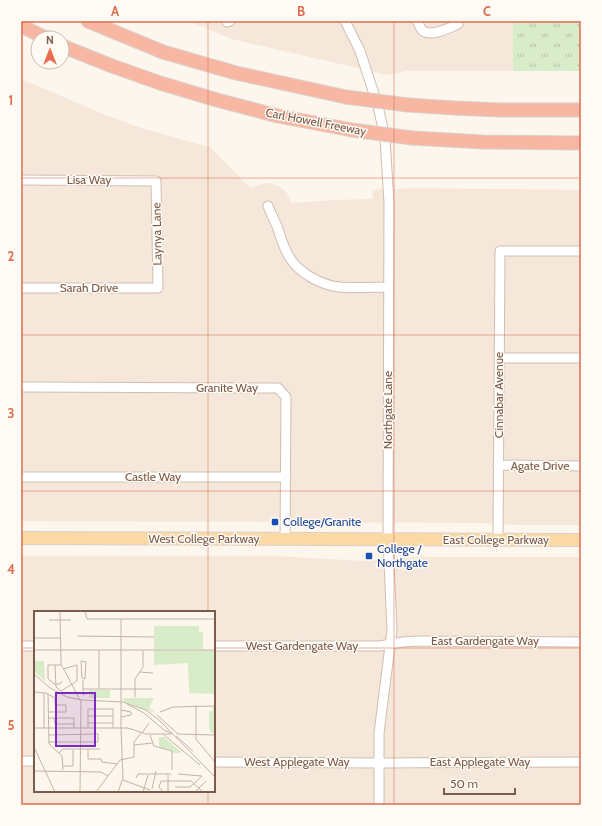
<svg xmlns="http://www.w3.org/2000/svg" width="602" height="826" font-family="Cabin,sans-serif">
<defs>
<pattern id="grass-tufts" width="24" height="20" patternUnits="userSpaceOnUse"><rect width="24" height="20" fill="#d8ecc9"/><path d="M3 7l-1-3M5 7V3M7 7l1-3M15 17l-1-3M17 17v-4M19 17l1-3" fill="none" stroke="#b4c2a5"/></pattern>
</defs>
<rect width="100%" height="100%" fill="#fdf6ec"/>
<path fill="#f5e8da" fill-rule="evenodd" d="M 189,21 L 513,21 L 513,71 L 407,71 L 388,75 L 231,39 Z
M 21,79 L 96,111 L 138,127 L 183,140 L 210,147 L 250,188 L 261,184 L 267,183 L 273,184 L 280,187 L 287,193 L 291,203 L 333,200 L 373,199 L 373,190 L 415,188 L 581,190 L 581,525 L 518,525 L 482,523 L 321,522 L 21,521 Z
M 21,556 L 275,556 L 365,561 L 419,557 L 581,557 L 581,805 L 21,805 ZM 35,612 L 214,612 L 214,791 L 35,791 Z"/>
<path fill="url(#grass-tufts)" d="M 513,21 L 581,21 L 581,71 L 513,71 Z"/>
<g fill="none" stroke-linecap="round" stroke-linejoin="round">
<g stroke="#d1beb0" stroke-width="11">
<path id="minor" d="M 345,21 L 360,51 L 378,106 L 385,138 L 389,203 L 388,540 L 392,630 L 379,733 L 379,805
M 417,21 C 419,24 420,28 422,30 C 430,38 449,28 458,24
M 227,22 L 230,21
M 21,180 L 156,181 L 158,288 L 21,288
M 268,206 C 271,214 275,221 278,229 C 281,239 284,249 290,258 C 299,273 321,285 339,287 C 355,288 372,287 388,287
M 499,358 L 581,358
M 21,387 L 278,388 L 286,397 L 285,540
M 498,465 L 581,466
M 21,477 L 286,477
M 498,540 L 500,251 L 581,251
M 21,646 L 35,646
M 214,646 L 379,646 L 403,642 L 417,641 L 581,642
M 21,761 L 35,761
M 214,762 L 379,763 L 581,762"/>
</g>
<g stroke="#dad1cd" stroke-width="14">
<path id="major" d="M 21,538 L 581,540"/>
</g>
<g stroke="#dad1cd" stroke-width="15">
<path id="highway" d="M 88,21 L 163,52 L 236,73 L 346,97
M 21,26 L 46,38
M 62,46 L 112,66 L 160,83 L 217,100 L 278,116 L 352,130
M 408,105 L 454,108 L 500,110 L 581,110
M 412,138 L 483,142 L 581,143"/>
</g>
<use href="#minor" stroke="#fff" stroke-width="9"/>
<use href="#major" stroke="#fbd9a5" stroke-width="12"/>
<use href="#highway" stroke="#f7b7a3" stroke-width="13"/>
<g stroke="#dad1cd" stroke-width="15" stroke-linecap="butt">
<path id="highway-bridge" d="M 346,97 L 408,105
M 352,130 L 412,138"/>
</g>
<use href="#highway-bridge" stroke="#f7b7a3" stroke-width="13"/>
</g>
<path fill="none" stroke="#dc6d51" stroke-width="1" stroke-opacity="0.55" d="M 208,21 L 208,612M 394,21 L 394,805M 21,178 L 581,178M 21,335 L 581,335M 21,491 L 581,491M 21,648 L 35,648M 214,648 L 581,648M 208,791 L 208,805"/>
<g fill="#1a4fb4" stroke="#fffaf3" stroke-width="1.5">
<rect x="271" y="518" width="8" height="8" rx="2"/>
<rect x="365" y="552" width="8" height="8" rx="2"/>
</g>
<g text-anchor="middle" stroke-width="3" stroke-linejoin="round" paint-order="stroke">
<g font-size="12" fill="#7a5c4d" stroke="#fffaf3">
<text transform="translate(316 122) rotate(11)" y="4">Carl Howell Freeway</text>
<text x="89" y="184">Lisa Way</text>
<text transform="translate(157 234) rotate(-91)" y="4">Laynya Lane</text>
<text x="89" y="292">Sarah Drive</text>
<text x="227" y="392">Granite Way</text>
<text transform="translate(499 395) rotate(-90)" y="4">Cinnabar Avenue</text>
<text transform="translate(388 410) rotate(-90)" y="4">Northgate Lane</text>
<text x="540" y="470">Agate Drive</text>
<text x="153" y="481">Castle Way</text>
<text x="204" y="543">West College Parkway</text>
<text x="496" y="544">East College Parkway</text>
<text x="485" y="645">East Gardengate Way</text>
<text x="302" y="650">West Gardengate Way</text>
<text x="297" y="766">West Applegate Way</text>
<text x="480" y="766">East Applegate Way</text>
</g>
<g font-size="12" fill="#164399" stroke="#fffaf3" text-anchor="start">
<text x="283" y="526">College/Granite</text>
<text x="377" y="553">College /<tspan x="377" dy="14">Northgate</tspan></text>
</g>
</g>
<g transform="translate(34 611)">
<rect width="181" height="181" fill="#fdf6ec"/>
<path d="M 120,15 L 165,15 L 165,21 L 169,21 L 169,38 L 120,38 ZM 120,39 L 181,39 L 181,83 L 155,82 L 154,52 L 120,54 ZM 0,50 L 10,50 L 11,70 L 0,60 ZM 55,79 L 76,79 L 76,87 L 55,87 ZM 90,87 L 120,87 L 115,96 L 121,102 L 89,90 ZM 179,95 L 181,96 L 181,122 L 177,122 L 175,115 L 175,100 L 179,100 ZM 125,126 L 130,126 L 148,142 L 139,142 L 136,138 L 125,137 Z" fill="#d8ecc9"/>
<path fill="none" stroke="#c5b3a7" stroke-width="1" d="M 26,0 L 27,53 L 47,91 L 46,181M 51,0 L 53,8 L 181,8M 15,9 L 37,9M 43,25 L 120,26M 0,27 L 26,27M 0,39 L 181,39M 65,39 L 65,78M 47,50 L 52,51 L 51,68 L 48,67 ZM 21,54 L 22,76 L 27,80 L 43,70 L 43,54 L 29,58M 27,54 L 14,54 L 14,68 L 20,73 L 26,73 L 28,70M 106,61 L 119,62M 0,63 L 16,77 L 33,86 L 48,89 L 89,91 L 112,99 L 125,109 L 181,166M 49,69 L 49,83 L 51,84M 49,78 L 118,78M 0,81 L 12,82 L 21,87 L 21,94 L 32,94 L 32,101 L 14,101M 10,82 L 10,117M 14,83 L 15,133 L 28,145 L 29,159M 101,86 L 101,68 L 109,56 L 109,39M 93,93 L 110,102 L 130,119 L 139,123M 162,94 L 162,128 L 181,151M 126,101 L 139,96 L 181,95M 123,104 L 144,123M 54,105 L 79,105M 87,106 L 97,104 L 97,101 L 87,99M 14,107 L 40,107 L 40,117M 20,107 L 21,113 L 40,113M 54,112 L 79,112M 0,117 L 94,117 L 112,123 L 137,123M 54,117 L 54,98 L 79,98 L 79,117M 87,117 L 87,8M 108,122 L 115,112M 143,123 L 181,124M 116,124 L 120,135 L 138,140 L 138,159M 130,124 L 166,154M 142,125 L 159,140M 15,131 L 64,131 L 64,123 L 15,124M 100,134 L 118,132M 0,136 L 21,181M 54,138 L 54,148 L 67,148 L 68,151 L 83,153M 25,142 L 29,138 L 66,138M 29,155 L 39,155 L 39,139M 0,160 L 67,161 L 74,165M 102,167 L 104,163 L 137,163M 89,169 L 116,179M 141,176 L 156,176 L 168,165 L 144,163M 118,178 L 122,160M 62,181 L 86,149 L 100,146 L 100,131 L 107,122M 84,181 L 89,167 L 87,117M 109,181 L 114,164M 129,181 L 125,176 L 127,170 L 157,170 L 169,181M 134,181 L 134,164M 161,181 L 172,170"/>
<path fill="#7b2cbf" fill-opacity="0.15" stroke="#7b2cbf" stroke-width="2" d="M 22,82 L 61,82 L 61,135 L 22,135 Z"/>
<rect width="181" height="181" fill="none" stroke="#7a5c4d" stroke-width="2"/>
</g>
<rect width="602" height="826" fill="none" stroke="#fffaf3" stroke-width="44"/>
<g transform="translate(50 50)"><circle r="19" fill="#fffaf3" stroke="#cabbb1"/>
<path d="M0-3L7 15L0 10L-7 15Z" fill="#e76f51"/>
<text y="-6" font-size="11" font-weight="bold" text-anchor="middle" fill="#7a5c4d">N</text>
</g>
<path d="M444 788v6h71v-6" fill="none" stroke="#7a5c4d" stroke-width="2"/>
<text x="450" y="788" font-size="12" fill="#7a5c4d" stroke="#fffaf3" stroke-width="3" paint-order="stroke">50 m</text>
<rect x="22" y="22" width="558" height="782" fill="none" stroke="#dc6d51" stroke-width="1.5"/>
<g font-size="13" text-anchor="middle" font-weight="bold" fill="#dc6d51">
<text x="115" y="16">A</text>
<text x="301" y="16">B</text>
<text x="487" y="16">C</text>
<text x="11" y="105">1</text>
<text x="11" y="261">2</text>
<text x="11" y="418">3</text>
<text x="11" y="574">4</text>
<text x="11" y="730">5</text>
</g>
</svg>
